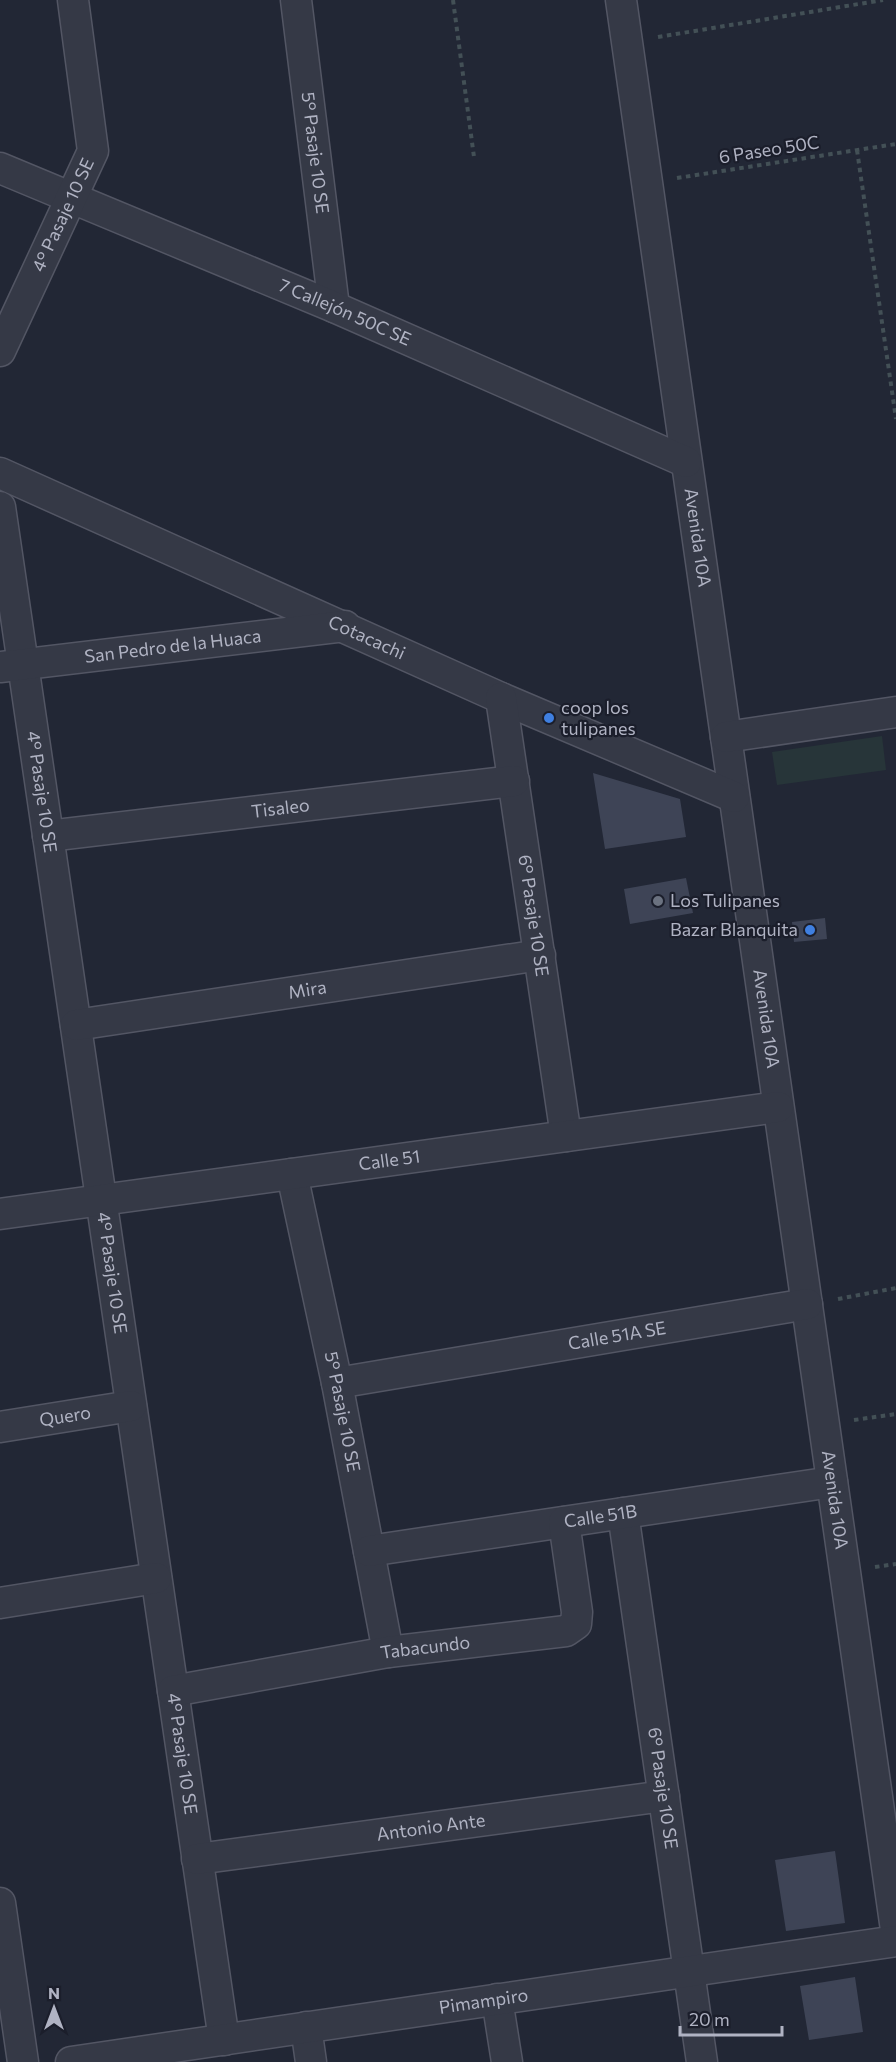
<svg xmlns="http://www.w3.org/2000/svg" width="896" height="2062" font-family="Commissioner,sans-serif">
<rect width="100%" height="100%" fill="#222735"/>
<path fill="#273539" d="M 882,736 L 886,770 L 777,785 L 772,752 Z"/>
<path fill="#3e4456" d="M 593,773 L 680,799 L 686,837 L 605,849 Z
M 686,878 L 693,913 L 630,924 L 624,889 Z
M 825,918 L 827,939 L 794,942 L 792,922 Z
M 835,1851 L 845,1923 L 786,1931 L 775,1860 Z
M 855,1977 L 863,2032 L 809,2040 L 800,1986 Z"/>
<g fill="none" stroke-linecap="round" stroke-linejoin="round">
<g stroke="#535664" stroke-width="33">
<g id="street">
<path id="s1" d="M 296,0 L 334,307"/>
<path id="s2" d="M 621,0 L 896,1930"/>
<path id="s3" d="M 0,168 L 334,307 L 686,462"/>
<path id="s4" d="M 0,351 L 93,151 L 73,0"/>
<path id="s5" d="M 0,473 L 501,698 L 734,797"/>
<path id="s6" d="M 0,507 L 224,2040"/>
<path id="s7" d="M 0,667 L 345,626"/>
<path id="s8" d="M 501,698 L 566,1136"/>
<path d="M 726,737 L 896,712"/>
<path id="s9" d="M 48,836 L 514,781"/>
<path id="s10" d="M 76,1025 L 540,955"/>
<path id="s11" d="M 292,1174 L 337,1383 L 388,1652"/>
<path id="s12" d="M 0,1214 L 778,1107"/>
<path id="s13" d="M 337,1383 L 807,1304"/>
<path id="s14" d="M 0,1427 L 131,1406"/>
<path id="s15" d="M 623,1513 L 702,2062"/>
<path id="s16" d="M 369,1551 L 832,1482"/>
<path d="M 0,1603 L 156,1578"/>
<path id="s17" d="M 173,1691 L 388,1652 L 566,1631 L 576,1624 L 577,1612 L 564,1522"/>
<path id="s18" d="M 197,1859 L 664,1796"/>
<path d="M 0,1903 L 23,2062"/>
<path d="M 497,1999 L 507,2062"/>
<path d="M 306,2027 L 311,2062"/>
<path id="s19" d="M 71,2062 L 896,1941"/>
</g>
</g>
<path stroke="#435056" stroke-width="4" stroke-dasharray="4.5 4.5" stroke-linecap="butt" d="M 453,0 L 474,157
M 658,37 L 883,0
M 857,150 L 896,419
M 677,178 L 896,144
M 838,1299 L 896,1288
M 854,1420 L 896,1414
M 875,1567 L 896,1564"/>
<use href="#street" stroke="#353946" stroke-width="30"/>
</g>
<g fill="#3f7fe0" stroke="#1b1e2b" stroke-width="2">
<circle cx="549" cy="718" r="6"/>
<circle cx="810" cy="930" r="6"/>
</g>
<circle fill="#6b7280" stroke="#1b1e2b" stroke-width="2" cx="658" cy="901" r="6"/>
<g text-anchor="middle" stroke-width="4.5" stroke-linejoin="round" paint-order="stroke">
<g font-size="18" fill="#b0b3c3" stroke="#1b1e2b">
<text transform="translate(769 150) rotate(-9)" y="6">6 Paseo 50C</text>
<text dy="6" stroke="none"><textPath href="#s1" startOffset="154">5° Pasaje 10 SE</textPath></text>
<text dy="6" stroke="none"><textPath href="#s4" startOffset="150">4° Pasaje 10 SE</textPath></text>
<text dy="6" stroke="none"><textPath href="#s3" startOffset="374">7 Callejón 50C SE</textPath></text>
<text dy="6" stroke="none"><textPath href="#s2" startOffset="543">Avenida 10A</textPath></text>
<text dy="6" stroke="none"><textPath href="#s5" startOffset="402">Cotacachi</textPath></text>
<text dy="6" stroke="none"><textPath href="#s7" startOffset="174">San Pedro de la Huaca</textPath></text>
<text dy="6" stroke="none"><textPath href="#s6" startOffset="288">4° Pasaje 10 SE</textPath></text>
<text dy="6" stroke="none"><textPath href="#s9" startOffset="234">Tisaleo</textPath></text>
<text dy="6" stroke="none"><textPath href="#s8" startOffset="220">6° Pasaje 10 SE</textPath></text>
<text dy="6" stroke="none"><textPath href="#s10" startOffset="234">Mira</textPath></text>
<text dy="6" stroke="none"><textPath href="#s2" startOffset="1029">Avenida 10A</textPath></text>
<text dy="6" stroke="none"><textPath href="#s12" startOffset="393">Calle 51</textPath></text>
<text dy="6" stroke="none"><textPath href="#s6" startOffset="774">4° Pasaje 10 SE</textPath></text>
<text dy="6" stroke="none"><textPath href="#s13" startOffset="284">Calle 51A SE</textPath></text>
<text dy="6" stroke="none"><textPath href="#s11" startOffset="243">5° Pasaje 10 SE</textPath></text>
<text dy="6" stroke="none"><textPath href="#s14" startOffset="66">Quero</textPath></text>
<text dy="6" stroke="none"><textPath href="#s2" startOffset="1515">Avenida 10A</textPath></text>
<text dy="6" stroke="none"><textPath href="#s16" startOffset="234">Calle 51B</textPath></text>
<text dy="6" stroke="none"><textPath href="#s17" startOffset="256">Tabacundo</textPath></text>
<text dy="6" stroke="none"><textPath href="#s6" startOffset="1260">4° Pasaje 10 SE</textPath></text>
<text dy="6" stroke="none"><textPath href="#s15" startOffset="278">6° Pasaje 10 SE</textPath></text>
<text dy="6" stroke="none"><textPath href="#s18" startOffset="236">Antonio Ante</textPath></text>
<text dy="6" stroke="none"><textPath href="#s19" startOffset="417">Pimampiro</textPath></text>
</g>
<g font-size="18" fill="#b0b3c3" stroke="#1b1e2b" text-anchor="start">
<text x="561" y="714">coop los<tspan x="561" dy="21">tulipanes</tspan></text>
<text x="670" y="907">Los Tulipanes</text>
<text x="798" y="936" text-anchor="end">Bazar Blanquita</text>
</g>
</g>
<g transform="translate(54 2008)" stroke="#1b1e2b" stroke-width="4.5" paint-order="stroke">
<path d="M0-4.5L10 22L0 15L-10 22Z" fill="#b0b3c3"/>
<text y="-9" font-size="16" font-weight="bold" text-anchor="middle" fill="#b0b3c3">N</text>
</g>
<path d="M680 2026v9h102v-9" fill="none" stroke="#b0b3c3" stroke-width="3"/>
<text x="689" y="2026" font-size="18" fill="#b0b3c3" stroke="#1b1e2b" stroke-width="4.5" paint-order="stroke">20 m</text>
</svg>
